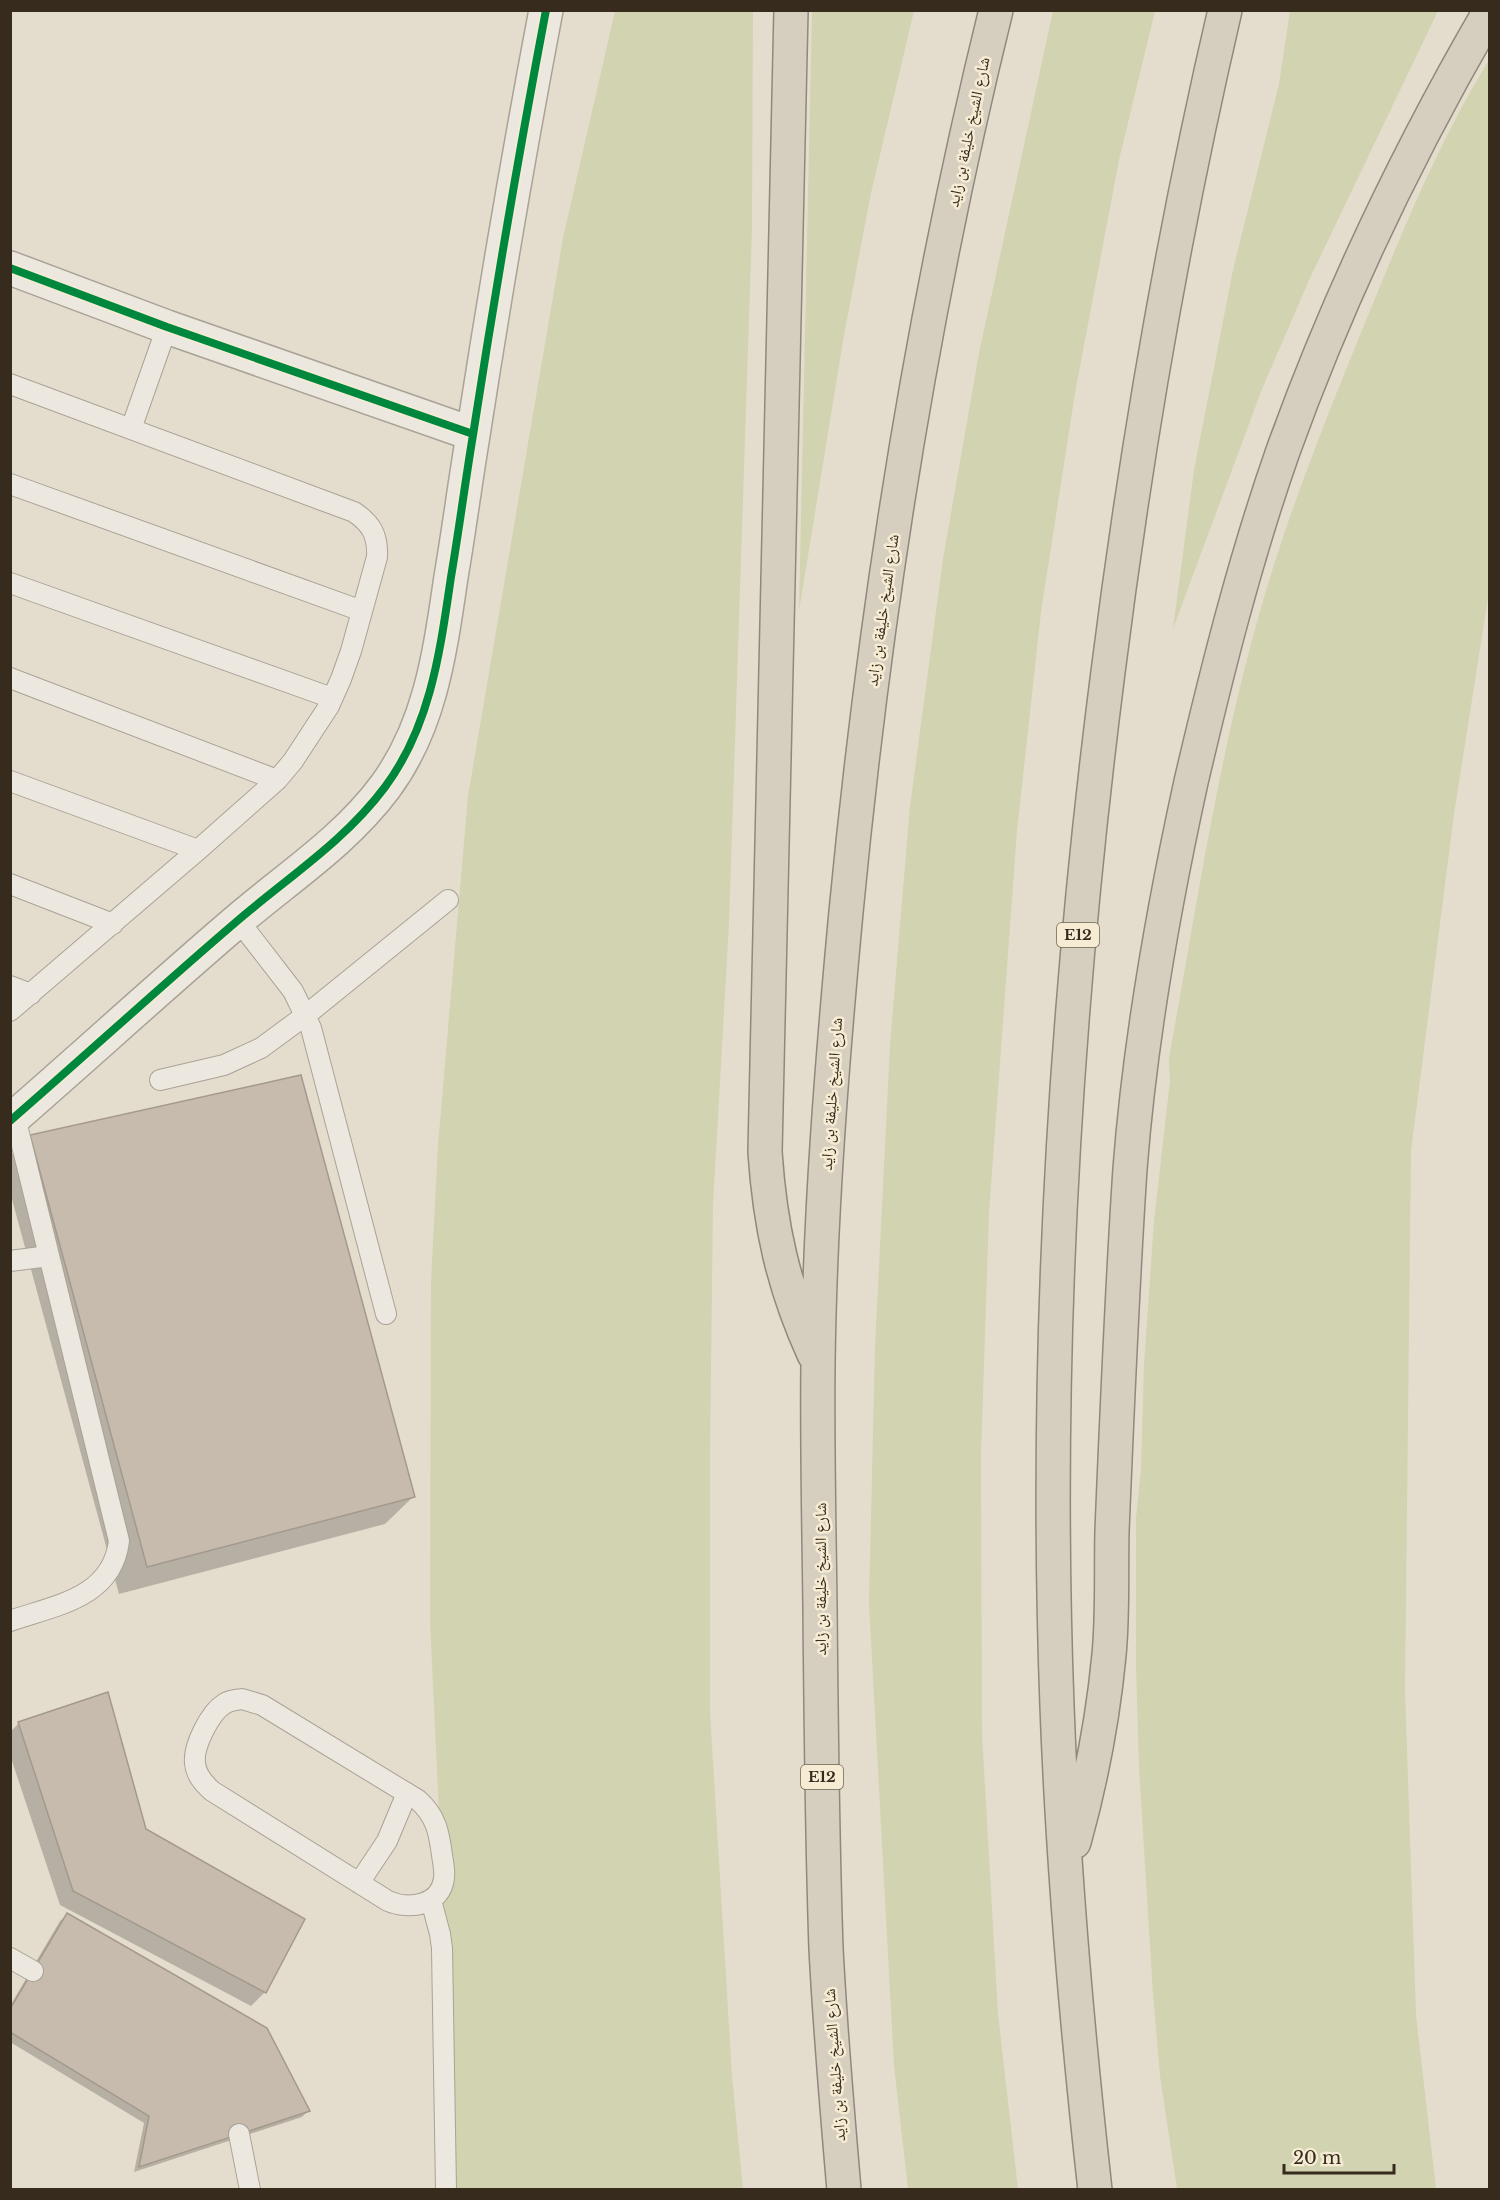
<svg xmlns="http://www.w3.org/2000/svg" width="1500" height="2200" font-family="'Libre Baskerville','Noto Naskh Arabic',serif">
<rect width="100%" height="100%" fill="#e4ddcd"/>
<path fill="#d2d3b0" d="M 615,11 L 753,11 L 752,227 L 729,923 L 713,1205 L 710,1450 L 710,1712 L 732,2076 L 743,2189 L 452,2190 L 453,2111 L 430,1621 L 431,1282 L 438,1145 L 468,796 L 563,238 Z
M 812,11 L 914,11 L 871,193 L 844,335 L 799,611 Z
M 1053,11 L 1155,11 L 1119,160 L 1075,393 L 1041,612 L 1017,831 L 989,1213 L 981,1456 L 982,1734 L 998,2014 L 1018,2189 L 908,2189 L 894,2066 L 869,1603 L 875,1347 L 890,1045 L 910,806 L 943,559 L 979,353 Z
M 1290,11 L 1438,11 L 1310,278 L 1262,389 L 1173,629 L 1194,470 L 1233,270 L 1279,84 Z
M 1489,60 L 1489,592 L 1454,814 L 1411,1151 L 1405,1690 L 1416,2015 L 1436,2189 L 1177,2189 L 1160,2076 L 1153,1994 L 1139,1768 L 1136,1663 L 1136,1518 L 1141,1470 L 1144,1365 L 1154,1221 L 1170,1081 L 1169,1058 C 1197,905 1219,751 1263,601 C 1291,505 1329,411 1367,318 C 1403,230 1439,141 1489,60 Z"/>
<path fill="#0003" d="M 31,1136 L 413,1497 L 385,1524 L 119,1594 L 10,1192 L 10,1156 Z
M 19,1723 L 145,1830 L 265,1992 L 251,2006 L 60,1905 L 10,1755 L 10,1732 Z
M 67,1915 L 308,2111 L 302,2117 L 134,2172 L 144,2123 L 10,2042 L 10,2006 L 60,1921 Z"/>
<path fill="#c7bbae" stroke="#a4998c" stroke-width="1.5" d="M 301,1075 L 415,1497 L 147,1567 L 30,1135 Z
M 108,1692 L 146,1829 L 305,1919 L 266,1993 L 73,1891 L 18,1722 Z
M 67,1913 L 267,2028 L 310,2111 L 139,2167 L 149,2116 L 10,2032 L 10,2009 Z"/>
<g fill="none" stroke-linecap="round" stroke-linejoin="round">
<g stroke="#a9a296" stroke-width="22">
<path id="lane" d="M 10,384 L 354,512 C 372,524 378,536 377,557 L 351,651 L 341,679 L 329,706 L 293,761 L 277,780 L 198,850 L 10,1011
M 131,429 L 167,327
M 10,484 L 362,611
M 10,583 L 332,698
M 10,678 L 277,780
M 10,781 L 198,850
M 10,884 L 113,924
M 238,920 L 293,991 L 311,1028 L 386,1314
M 10,986 L 31,994
M 160,1080 L 224,1065 L 261,1048 L 306,1015 L 448,900
M 10,1261 L 49,1256
M 10,1621 C 56,1605 112,1598 119,1541 L 15,1117
M 242,1699 L 262,1705 L 418,1800 C 436,1816 439,1832 442,1855 C 443,1862 445,1871 444,1878 C 441,1906 409,1910 388,1901 L 212,1791 C 203,1783 196,1775 195,1763 C 193,1746 210,1713 224,1704 C 230,1700 236,1700 242,1699 Z
M 359,1883 L 387,1841 L 407,1793
M 431,1900 L 440,1934 L 442,1948 L 446,2190
M 10,1958 L 33,1971
M 239,2134 L 250,2190"/>
</g>
<g stroke="#a9a296" stroke-width="36">
<path id="street" d="M 10,268 L 167,327 L 473,434
M 10,1121 C 86,1055 160,987 236,922 C 287,878 344,842 385,787 C 431,725 440,651 451,577 C 459,530 465,483 473,435 C 495,293 519,152 546,10"/>
</g>
<g stroke="#8f887d" stroke-width="36">
<path id="highway" d="M 791,10 L 765,1152 C 770,1226 783,1286 814,1354
M 1074,1842 C 1091,1781 1103,1718 1109,1655 C 1113,1614 1111,1572 1112,1531 C 1117,1410 1122,1289 1130,1169 C 1140,1038 1163,910 1191,782 C 1217,671 1245,559 1283,451 C 1338,298 1408,152 1490,11
M 844,2190 C 837,2109 830,2028 826,1948 C 822,1834 821,1720 820,1606 C 819,1525 817,1444 818,1363 C 820,1213 832,1062 846,912 C 875,609 923,306 996,10
M 1095,2190 C 1077,2029 1063,1868 1057,1706 C 1044,1360 1064,1015 1108,672 C 1136,450 1174,229 1225,10"/>
</g>
<use href="#lane" stroke="#ece8df" stroke-width="20"/>
<use href="#street" stroke="#ece8df" stroke-width="33"/>
<use href="#highway" stroke="#d6cebe" stroke-width="33"/>
<g stroke="#f5ecd3" stroke-width="11">
<path id="cycleway" d="M 10,268 L 167,327 L 473,434
M 10,1121 C 86,1055 160,987 236,922 C 287,878 344,842 385,787 C 431,725 440,651 451,577 C 459,530 465,483 473,435 C 495,293 519,152 546,10"/>
</g>
<use href="#cycleway" stroke="#00873e" stroke-width="8"/>
</g>
<g text-anchor="middle" stroke-width="5" stroke-linejoin="round" paint-order="stroke">
<g fill="#f5ecd3" stroke="#706554" stroke-width="1.5">
<rect x="1057" y="923" width="42" height="24" rx="4.5"/>
<rect x="801" y="1765" width="42" height="24" rx="4.5"/>
</g>
<g font-size="15" font-weight="bold" fill="#372b1e">
<text x="1078" y="940">E12</text>
<text x="822" y="1782">E12</text>
</g>
<g font-size="16" fill="#372b1e" stroke="#f5ecd3">
<text transform="translate(968 132) rotate(-78)" y="6">شارع الشيخ خليفة بن زايد</text>
<text transform="translate(882 610) rotate(-82)" y="6">شارع الشيخ خليفة بن زايد</text>
<text transform="translate(831 1094) rotate(-86)" y="6">شارع الشيخ خليفة بن زايد</text>
<text transform="translate(820 1579) rotate(-90)" y="6">شارع الشيخ خليفة بن زايد</text>
<text transform="translate(834 2065) rotate(-94)" y="6">شارع الشيخ خليفة بن زايد</text>
</g>
</g>
<rect width="1500" height="2200" fill="none" stroke="#372b1e" stroke-width="24"/>
<path d="M1284 2164v9h110v-9" fill="none" stroke="#372b1e" stroke-width="3"/>
<text x="1293" y="2164" font-size="18" fill="#372b1e" stroke="#f5ecd3" stroke-width="4.5" paint-order="stroke">20 m</text>
</svg>
